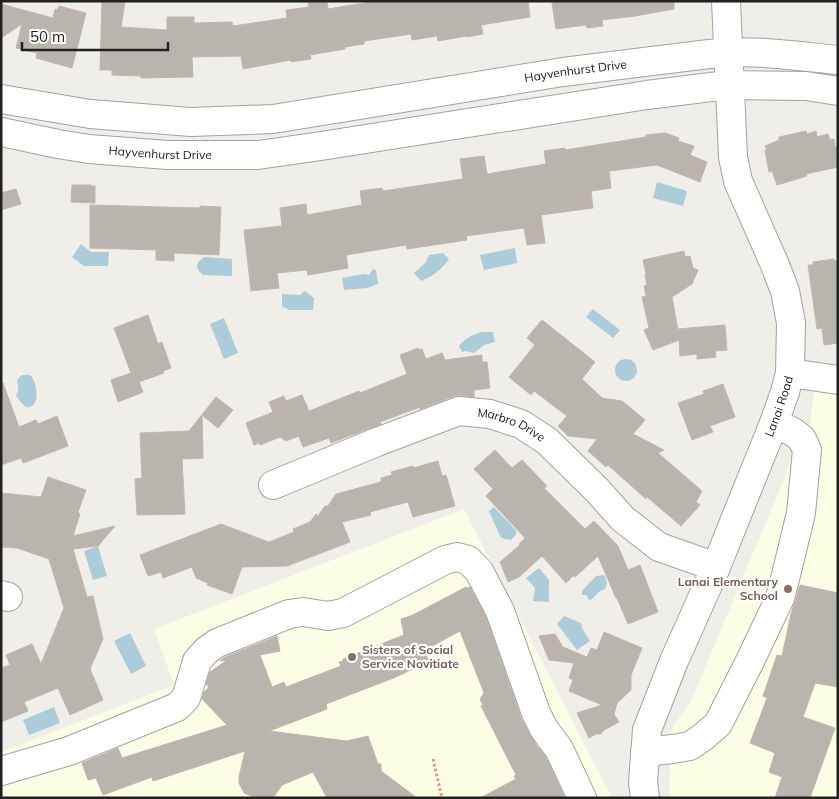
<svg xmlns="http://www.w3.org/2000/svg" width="839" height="799" font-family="Mulish,sans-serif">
<rect width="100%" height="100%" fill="#f0eee8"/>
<path fill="#fbfde5" d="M 838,370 L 838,798 L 672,798 L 669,788 L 672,728 L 691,701 L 785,477 L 793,448 L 809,430 L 816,377 Z
M 464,509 L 612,798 L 1,798 L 1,752 L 174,685 L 154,629 Z"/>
<path fill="#adccda" d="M 657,182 L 687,191 L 683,206 L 653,198 Z
M 81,244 L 91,252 L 109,252 L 108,266 L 84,266 L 72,257 Z
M 515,248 L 517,263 L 484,270 L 480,255 Z
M 443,253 L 449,259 C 441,270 434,276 421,281 L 414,273 L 426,262 L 429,255 Z
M 205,257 L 232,259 L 232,276 L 203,275 L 198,270 L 197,266 C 198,261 201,259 205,257 Z
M 373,269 L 376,270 L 378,284 L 367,288 L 344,290 L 342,278 L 363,274 L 369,275 Z
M 305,291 L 314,298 L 313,310 L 289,310 L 282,306 L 282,294 L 300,295 Z
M 593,309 L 620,330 L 613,338 L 586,317 Z
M 224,318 L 238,353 L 224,359 L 210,324 Z
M 482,332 L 493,332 L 495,342 L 484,345 L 474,353 L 466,351 L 462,352 L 459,346 C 464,339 473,334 482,332 Z
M615 370a11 11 0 1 1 22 0a11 11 0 1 1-22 0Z
M 23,375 C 26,375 28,374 31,376 C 36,381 39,398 34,404 C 27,413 19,401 16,395 C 20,390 18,385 17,381 L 20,376 Z
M 494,507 L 516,530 C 517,534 514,538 511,540 L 504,539 L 500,536 L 489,511 Z
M 98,546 L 107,576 L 93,580 L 84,551 Z
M 539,568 L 549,580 L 549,602 L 533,601 L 535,588 L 526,578 Z
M 605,575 L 607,584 L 605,589 L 600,591 L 590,601 L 586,595 L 582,595 L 582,591 L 596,576 Z
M 564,616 L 581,623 L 583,630 L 590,641 L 577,650 L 557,624 Z
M 130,633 L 146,666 L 131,674 L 114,641 Z
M 54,707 L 60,723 L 29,735 L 23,720 Z"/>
<path fill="#bab4ae" stroke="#c1b7ac" d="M 102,1 L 125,1 L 121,27 L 167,30 L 167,17 L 194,17 L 194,23 L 232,22 L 233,26 L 287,18 L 286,10 L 309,7 L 308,1 L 327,1 L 328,9 L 376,1 L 528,1 L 530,17 L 481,25 L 483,34 L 467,37 L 467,36 L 438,41 L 437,36 L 412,40 L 411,34 L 364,41 L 364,44 L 345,47 L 345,49 L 310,55 L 311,59 L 291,62 L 291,60 L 243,69 L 241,56 L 192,57 L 193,77 L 141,78 L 141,76 L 112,75 L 112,70 L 100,70 Z
M 568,1 L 674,1 L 674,9 L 635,16 L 602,20 L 603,26 L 588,28 L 587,28 L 586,25 L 556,29 L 552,3 Z
M 1,4 L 53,18 L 55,9 L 57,10 L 59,6 L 86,13 L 72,68 L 36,58 L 37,53 L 16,48 L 22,24 L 1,38 Z
M 806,131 L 807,134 L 816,131 L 817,137 L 828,134 L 830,140 L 834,139 L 835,147 L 838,147 L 838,167 L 806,174 L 807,176 L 777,185 L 772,171 L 769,172 L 765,150 L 767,150 L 765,146 L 779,140 L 779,137 Z
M 665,133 L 679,138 L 678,141 L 694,146 L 690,155 L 707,162 L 700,182 L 657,165 L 609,171 L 611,188 L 591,191 L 593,208 L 541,215 L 545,243 L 527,245 L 524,228 L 466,236 L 467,240 L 407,249 L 406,245 L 346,255 L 348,268 L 308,275 L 307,270 L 277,273 L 279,288 L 251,291 L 244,230 L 282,226 L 280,208 L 306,204 L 307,215 L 362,205 L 360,191 L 382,188 L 383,191 L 463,179 L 460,159 L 484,156 L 487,174 L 546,164 L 544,151 L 565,148 L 565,150 L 646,137 L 646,135 Z
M 72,185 L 91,185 L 91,186 L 95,186 L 95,203 L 71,202 Z
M 16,189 L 21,204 L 1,210 L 1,193 Z
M 90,205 L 200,208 L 200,206 L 221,207 L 219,255 L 174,253 L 174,261 L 156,260 L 156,250 L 90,248 Z
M 684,251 L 685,257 L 690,256 L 693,268 L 698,270 L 692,284 L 672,297 L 678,330 L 678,329 L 725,325 L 727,350 L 715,351 L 716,357 L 697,359 L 697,354 L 680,356 L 679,340 L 653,350 L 644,330 L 649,328 L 642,297 L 646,296 L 644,286 L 647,285 L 645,275 L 646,274 L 643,260 Z
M 834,259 L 834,261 L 838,260 L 838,343 L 824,345 L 822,328 L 817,329 L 808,265 L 813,265 L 813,262 Z
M 148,315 L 158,344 L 162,342 L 171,368 L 163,371 L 164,373 L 139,382 L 143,392 L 118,402 L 111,380 L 131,373 L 114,328 Z
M 542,320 L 595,362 L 582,379 L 602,398 L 622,401 L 645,420 L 633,434 L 664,450 L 658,453 L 702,491 L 696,502 L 700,505 L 681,526 L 647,497 L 646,499 L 608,465 L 606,467 L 588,451 L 597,439 L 568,436 L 558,426 L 567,416 L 534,391 L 531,395 L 509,377 L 535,345 L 527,338 Z
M 418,348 L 419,350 L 422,349 L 426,359 L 442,353 L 445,360 L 482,355 L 482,362 L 487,362 L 490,388 L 474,390 L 474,397 L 460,395 L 454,396 L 420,409 L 420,407 L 380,422 L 381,424 L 331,443 L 329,438 L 303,447 L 299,436 L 286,441 L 280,437 L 260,445 L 259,443 L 254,445 L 246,423 L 273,412 L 269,402 L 284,396 L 286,401 L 302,395 L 309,411 L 359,391 L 360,393 L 407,374 L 400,355 Z
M 1,383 L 3,383 L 19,427 L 36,420 L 38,424 L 57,416 L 68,446 L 23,463 L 21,458 L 1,465 Z
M 723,384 L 735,417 L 710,426 L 713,432 L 692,440 L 678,403 L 704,394 L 703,391 Z
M 216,397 L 233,410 L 218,428 L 202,415 L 203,458 L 182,459 L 185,514 L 137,515 L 135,479 L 142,478 L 140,433 L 189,431 Z
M 495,450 L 512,468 L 522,460 L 547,486 L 544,488 L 585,529 L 594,521 L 618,546 L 628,570 L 640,565 L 658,612 L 628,624 L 617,598 L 616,598 L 598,556 L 575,577 L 574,575 L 566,583 L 542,556 L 519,577 L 508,582 L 500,562 L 520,545 L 519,544 L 525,538 L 486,496 L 493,489 L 474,469 Z
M 438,461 L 442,476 L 446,475 L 455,506 L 413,517 L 408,502 L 370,512 L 371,515 L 342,522 L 350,542 L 287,566 L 242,567 L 232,594 L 207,585 L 208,583 L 196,578 L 192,567 L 163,578 L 161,572 L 148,576 L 140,555 L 221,524 L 269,542 L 294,532 L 293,529 L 310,522 L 316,514 L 318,516 L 325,506 L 328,506 L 336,494 L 381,482 L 381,478 L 392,475 L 391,472 L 413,466 L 413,468 Z
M 48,477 L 86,490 L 78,512 L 80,514 L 73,536 L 115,526 L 98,546 L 73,549 L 87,597 L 93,596 L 103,639 L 90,669 L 103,700 L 70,715 L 58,688 L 24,702 L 28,711 L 1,722 L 1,668 L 10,665 L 6,655 L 32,644 L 41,664 L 64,608 L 49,559 L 17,548 L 1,547 L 1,493 L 41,497 Z
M 800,585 L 838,593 L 838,687 L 815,683 L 803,717 L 835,728 L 810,798 L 775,798 L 782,777 L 769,772 L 775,753 L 750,743 L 767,698 L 763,696 L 777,655 L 782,656 L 791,614 Z
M 466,587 L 467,588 L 470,587 L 486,617 L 522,720 L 538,748 L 539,748 L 546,757 L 565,798 L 480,798 L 516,779 L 514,776 L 516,775 L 481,706 L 483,705 L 480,699 L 484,693 L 460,631 L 423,651 L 429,661 L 396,677 L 326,704 L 327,709 L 269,731 L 347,741 L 368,736 L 378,764 L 381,764 L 381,771 L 417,798 L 327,798 L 313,772 L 282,785 L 273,798 L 254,797 L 244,793 L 239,783 L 239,777 L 245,751 L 153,781 L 152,777 L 103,795 L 96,778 L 88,780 L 82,763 L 118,748 L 122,758 L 227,725 L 202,699 L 204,692 L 209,687 L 206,684 L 210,672 L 227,660 L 220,661 L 225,657 L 277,636 L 280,651 L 260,655 L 272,687 L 284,682 L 286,687 L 341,666 L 339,662 L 343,661 L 343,659 L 404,635 L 401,619 L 413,615 Z
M 604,632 L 642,648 L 631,675 L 631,690 L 617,703 L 614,714 L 619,722 L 604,730 L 601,734 L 596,734 L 589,738 L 577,713 L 602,705 L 569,691 L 573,680 L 569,678 L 574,663 L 549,660 L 539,636 L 555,634 L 563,647 L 587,657 L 591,648 L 597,650 Z"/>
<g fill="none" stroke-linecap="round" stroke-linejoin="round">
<g stroke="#a2a2a2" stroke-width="30">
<g id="minor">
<path id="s1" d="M 1,99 L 90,114 L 191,122 L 273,119 L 563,72 L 709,54 C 751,49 796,56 838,60"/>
<path id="s2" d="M 1,132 L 58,144 L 89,149 L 168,155 L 258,155 L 321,146 L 647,95 L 711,87 L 729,85 L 806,86 L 838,91"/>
<path d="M 790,373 L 838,380"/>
<path id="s3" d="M 273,485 L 377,442 L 459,411 L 490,414 L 521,424 L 547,441 L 597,490 L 623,519 L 659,547 L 716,567"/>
<path d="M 1,595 L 8,597"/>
<path d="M 645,752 L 673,749 L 690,746 L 703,737 L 718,724 L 749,663 L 780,598 L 787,571 L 801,513 L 807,450 L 802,439 L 793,432 L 774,423"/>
<path d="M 1,771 L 69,751 L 177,707 L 186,698 L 197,661 L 206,651 L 217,643 L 289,614 L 303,612 L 328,616 L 343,613 L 445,560 L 457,557 L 468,560 L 479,571 L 500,611 L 536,713 L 544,729 L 559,749 L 582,798"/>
<path id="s4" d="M 645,798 L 643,782 L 647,730 L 674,661 L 716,567 L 774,423 L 785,392 L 790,373 L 791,323 L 785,291 L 775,265 L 738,181 L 733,157 L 726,1"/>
</g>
</g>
<path stroke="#ee907b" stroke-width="3" stroke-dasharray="2.5 2.5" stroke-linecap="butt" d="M 433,759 L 442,798"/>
<use href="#minor" stroke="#fff" stroke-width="28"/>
</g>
<g fill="#8d6e63" stroke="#fff" stroke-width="2">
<circle cx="788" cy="589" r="5"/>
<circle cx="352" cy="657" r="5"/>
</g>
<g text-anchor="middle" stroke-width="4.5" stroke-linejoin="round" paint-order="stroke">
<g font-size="12" fill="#212121" stroke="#fff">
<text dy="4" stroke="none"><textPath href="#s1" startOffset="580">Hayvenhurst Drive</textPath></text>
<text dy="4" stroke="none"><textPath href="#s2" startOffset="161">Hayvenhurst Drive</textPath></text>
<text dy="4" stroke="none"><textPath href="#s4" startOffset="418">Lanai Road</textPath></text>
<text dy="4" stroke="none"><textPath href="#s3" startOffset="255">Marbro Drive</textPath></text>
</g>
<g font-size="12" font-weight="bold" fill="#785e54" stroke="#fff" text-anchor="end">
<text x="778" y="586">Lanai Elementary<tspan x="778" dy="14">School</tspan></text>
<text x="362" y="654" text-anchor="start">Sisters of Social<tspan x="362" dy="14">Service Novitiate</tspan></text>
</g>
</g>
<rect width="839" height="799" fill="none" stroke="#212121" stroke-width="5"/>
<path d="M22 42v8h146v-8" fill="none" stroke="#212121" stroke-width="2.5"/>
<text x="30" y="42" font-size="15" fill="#212121" stroke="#ffffff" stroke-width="4" paint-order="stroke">50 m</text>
</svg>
